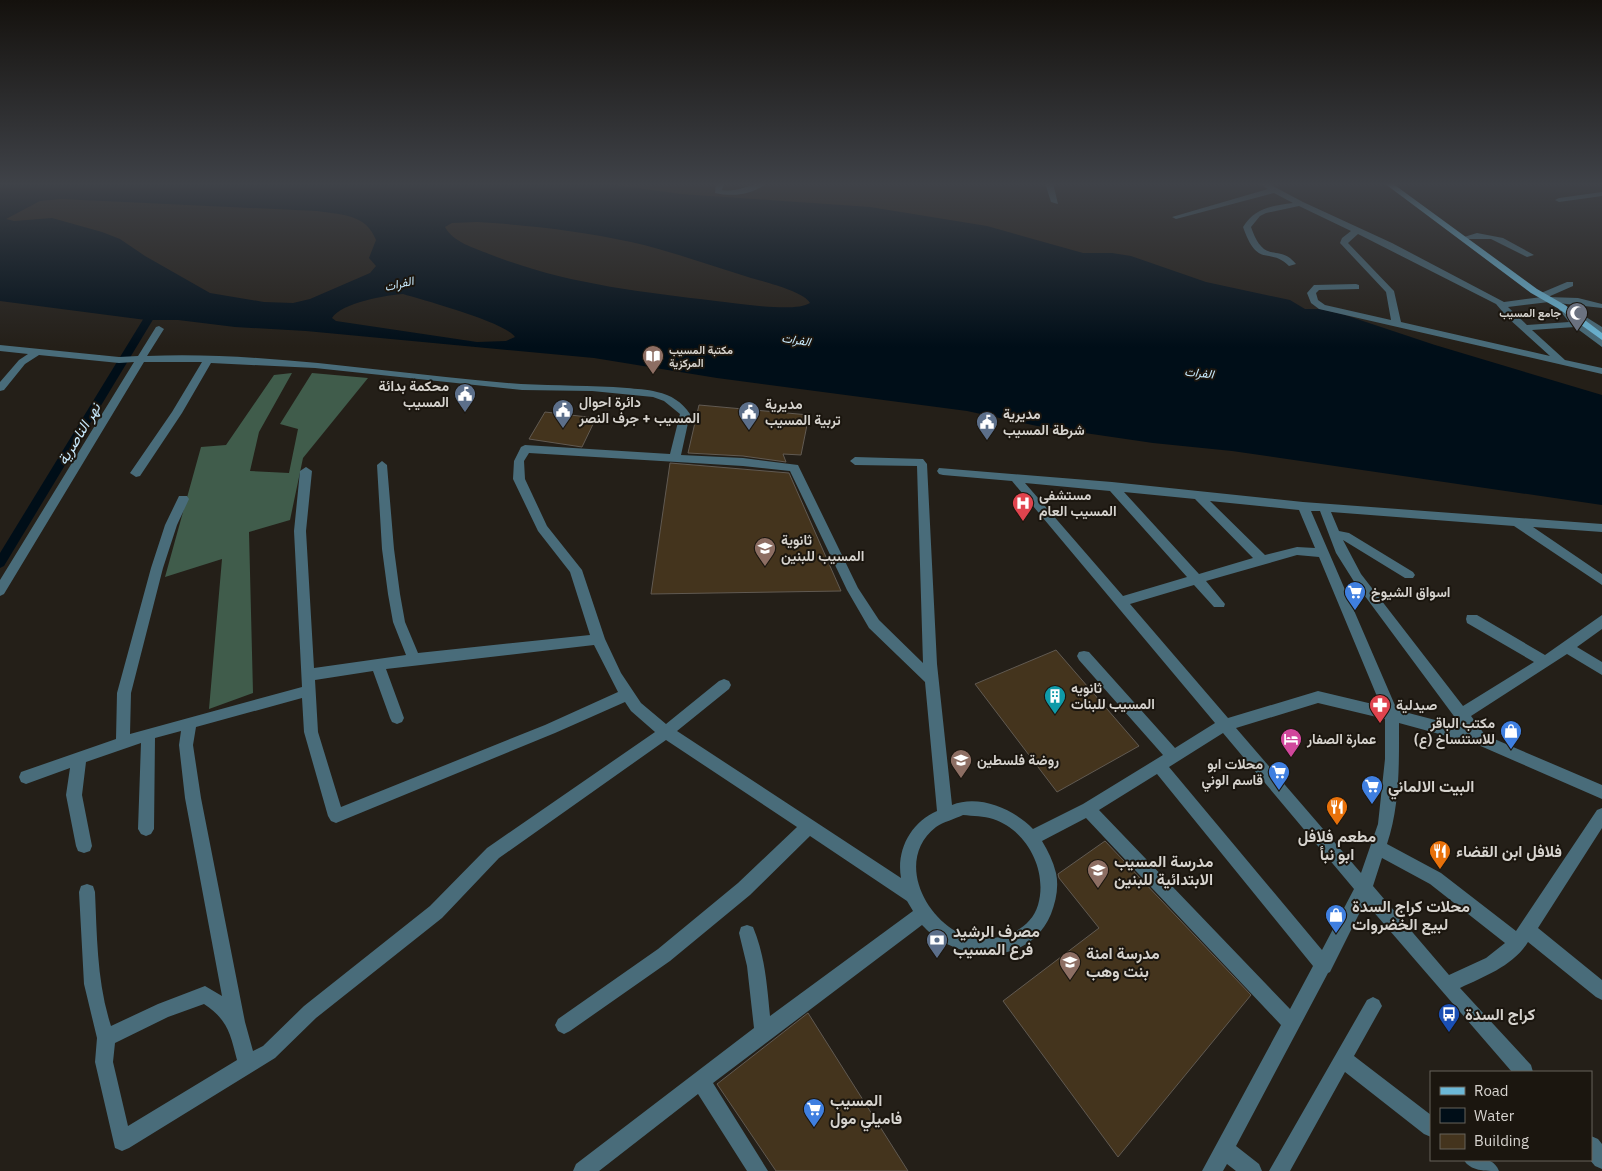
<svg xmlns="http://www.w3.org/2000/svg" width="1602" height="1171" font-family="'IBM Plex Sans',Vazirmatn,sans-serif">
<rect width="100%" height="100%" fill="#241f18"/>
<path fill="#405c4b" d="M 292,373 L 259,432 L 250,471 L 289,473 L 298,429 L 280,424 L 312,373 L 368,378 L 303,458 L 290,520 L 249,532 L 253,693 L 209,709 L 222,559 L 165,577 L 201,447 L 226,445 L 274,375 Z"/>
<path fill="#000e18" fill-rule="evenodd" d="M 0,183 L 601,183 L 681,194 L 870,207 L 987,226 L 1083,253 L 1112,253 L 1131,256 L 1206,282 L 1290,300 L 1305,309 L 1320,309 L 1342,314 L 1435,345 L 1602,395 L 1602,505 L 1232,451 L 1153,443 L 1037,426 L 967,411 L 717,378 L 594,358 L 306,331 L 235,327 L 178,320 L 146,320 L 0,301 ZM 61,199 L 317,211 C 342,215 366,214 376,240 L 369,258 L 376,266 L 370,273 L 310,299 L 293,303 L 264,302 L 210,293 L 145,256 L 120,239 L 102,232 L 52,218 L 14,221 L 6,219 L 40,201 ZM 477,222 C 529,225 581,231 631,242 C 671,251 709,265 748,277 C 761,281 804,291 810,303 C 795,313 735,303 716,301 C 635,291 566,284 489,254 C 474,248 453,242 445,227 L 452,223 ZM 403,294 C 423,300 505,322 515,337 L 506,341 L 477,342 L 336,321 L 332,318 C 341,303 387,295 403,294 Z"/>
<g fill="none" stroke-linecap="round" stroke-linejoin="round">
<path fill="#000e18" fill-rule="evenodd" d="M 155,305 L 160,308 L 4,566 L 0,568 L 0,553 L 150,308 Z"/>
</g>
<path fill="#44341d" stroke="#615a52" d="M 699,405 L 809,415 L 801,455 L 783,454 L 786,462 L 743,456 L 688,453 Z
M 545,412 L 596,418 L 582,447 L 529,439 Z
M 670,463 L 789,473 L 841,591 L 651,594 Z
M 1056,650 L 1139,746 L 1057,792 L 975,684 Z
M 1105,841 L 1251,995 L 1118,1157 L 1003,1001 L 1099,928 L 1059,878 L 1058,874 Z
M 808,1013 L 908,1171 L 776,1171 L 717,1084 Z"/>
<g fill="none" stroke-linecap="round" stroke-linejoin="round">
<path fill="#496c7a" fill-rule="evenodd" d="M 716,183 L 724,183 L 722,190 C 739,193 751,182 767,183 C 752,195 733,197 715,193 Z
M 1045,183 L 1053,183 L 1058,204 L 1051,202 Z
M 1258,183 L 1267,183 L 1303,202 L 1392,243 L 1504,302 L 1542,297 L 1540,295 L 1541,293 L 1567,282 L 1573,282 L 1573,286 L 1548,297 L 1578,298 L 1602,304 L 1602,308 L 1549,302 L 1508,307 L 1527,325 L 1569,322 L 1557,307 L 1562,304 L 1565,305 L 1571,314 L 1571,315 L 1572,312 L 1578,312 L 1602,327 L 1602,334 L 1576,318 L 1602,339 L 1602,347 L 1575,327 L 1532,330 L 1565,360 L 1602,368 L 1602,374 L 1319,309 L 1311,303 L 1307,293 L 1314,285 L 1356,284 L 1359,285 L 1359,289 L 1319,290 L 1316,293 L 1318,300 L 1325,305 L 1391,320 L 1386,292 L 1340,243 L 1342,238 L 1351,231 L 1299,206 L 1266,213 L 1260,216 L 1251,227 C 1265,267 1278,242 1296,264 L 1289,266 C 1269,246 1258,270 1243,227 C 1255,208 1271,206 1293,203 L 1274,193 L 1176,219 L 1172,217 L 1268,189 ZM 1358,234 L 1496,304 L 1508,318 L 1550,356 L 1401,322 L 1394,291 L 1348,243 Z
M 1602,192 L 1602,196 L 1559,202 L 1555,200 L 1559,198 Z
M 1477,233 L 1503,238 L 1534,255 L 1527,257 L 1491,239 L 1468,239 L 1464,237 Z
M 159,326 L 164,329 L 147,356 C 273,351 396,375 521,384 C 556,386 591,385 627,388 C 636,389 647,389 657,392 C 671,395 682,402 690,414 L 681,455 L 743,458 L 798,465 L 858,588 L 879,620 L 923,663 L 917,466 L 855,465 L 850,461 L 855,457 L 923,459 L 927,464 L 937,664 L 952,805 C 979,794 1014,809 1033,829 L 1083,804 L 1163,755 L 1079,660 L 1077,656 L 1079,652 L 1084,651 L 1089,652 L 1175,748 L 1215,723 L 1012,481 L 943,475 L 939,474 L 937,471 L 939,468 L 1112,482 L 1303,502 L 1602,524 L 1602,532 L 1533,527 L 1602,574 L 1602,585 L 1514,526 L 1331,512 L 1339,531 L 1349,533 L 1413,572 L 1415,575 L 1413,578 L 1405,578 L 1343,540 L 1361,574 L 1463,706 L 1534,662 L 1467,623 L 1466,619 L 1467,615 L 1477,615 L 1545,655 L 1602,615 L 1602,629 L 1577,647 L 1602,662 L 1602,675 L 1567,654 L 1471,716 L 1485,735 L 1602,785 L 1602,799 L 1476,744 L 1399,723 C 1399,763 1400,806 1387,844 L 1441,873 L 1516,931 L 1597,810 L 1602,808 L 1602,828 L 1538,928 L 1602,980 L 1602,1000 L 1596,997 L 1528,942 C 1513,966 1485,976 1460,988 L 1531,1065 L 1533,1072 L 1512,1072 L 1365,902 L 1330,972 L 1328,973 L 1236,1146 L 1259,1164 L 1262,1171 L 1236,1171 L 1227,1164 L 1223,1171 L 1202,1171 L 1281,1025 L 1086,818 L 1042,841 C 1048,851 1053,861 1056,873 C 1059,887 1056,901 1051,914 C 1032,959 982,963 943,942 C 935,938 928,931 922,925 L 713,1083 L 768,1171 L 747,1171 L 698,1094 L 599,1171 L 573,1171 L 576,1164 L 754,1028 L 747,966 L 739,933 L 741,927 L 747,925 L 753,927 C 765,955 767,986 770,1016 L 913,911 L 907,901 L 810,836 L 750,895 L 670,961 L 570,1031 L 564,1034 L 558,1031 L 555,1025 L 558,1019 L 658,949 L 738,883 L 797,827 L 666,740 L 499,858 L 442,918 L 316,1018 L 275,1058 L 129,1148 L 122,1151 L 115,1148 L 95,1062 L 97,1038 L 84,984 L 79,892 L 81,886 L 87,884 L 93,886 L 95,892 C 97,937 97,983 111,1026 L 158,1004 L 205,986 L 222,996 L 185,798 L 179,745 L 181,731 L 155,738 L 154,829 L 151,834 L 146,836 L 141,834 L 138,829 L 141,743 L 86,762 L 82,795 L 92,846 L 90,851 L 84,853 L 78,851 L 76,846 L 66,795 L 70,768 L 26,784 L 21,782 L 19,777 L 21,772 L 116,739 L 117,693 L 151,568 L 165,525 L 179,496 L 187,496 L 189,499 L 177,525 L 163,568 L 131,693 L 130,734 L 302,687 L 294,531 L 300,471 L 306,467 L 312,471 L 306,531 L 314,668 L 406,655 L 393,622 L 388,594 L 382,549 L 377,465 L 382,461 L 387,465 L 394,549 L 400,594 L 405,622 L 418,653 L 590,635 L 570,572 L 538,531 L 513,479 L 514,461 L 521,447 L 525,445 L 670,454 L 680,414 L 664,401 L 653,397 L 592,391 L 522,390 L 315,368 L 211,363 L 182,413 L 140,476 L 136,477 L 130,473 L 172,412 L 202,362 L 144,362 L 4,594 L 0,596 L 0,580 L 134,362 L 119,363 L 39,355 L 25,364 L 4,390 L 0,391 L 0,382 L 19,360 L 28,354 L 0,351 L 0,345 L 119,357 L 138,356 L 156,327 ZM 529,453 L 743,466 L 790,471 L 847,590 L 869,628 L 925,682 L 937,811 C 911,822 896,850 901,878 L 677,731 L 729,689 L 731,685 L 729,681 L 724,679 L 719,681 L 666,724 L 641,703 L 621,673 L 605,639 L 582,570 L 547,526 L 525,479 L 524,461 ZM 1025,483 L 1110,491 L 1187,577 L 1123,596 ZM 1124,492 L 1195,499 L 1253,558 L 1199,574 ZM 1210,501 L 1299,510 L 1315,548 L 1297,547 L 1265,555 ZM 1311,511 L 1320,511 L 1336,553 L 1353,580 L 1462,727 L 1397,710 ZM 1297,555 L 1319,557 L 1381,706 L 1318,691 L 1228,718 L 1130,604 L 1194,585 L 1214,607 L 1224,607 L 1225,604 L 1206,581 ZM 594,645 L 618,692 L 545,725 L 341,807 L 318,732 L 315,680 L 373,671 L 390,718 L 392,722 L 397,724 L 402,722 L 404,718 L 386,669 ZM 302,698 L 304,732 L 328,816 L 331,821 L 336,823 L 555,733 L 625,702 L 631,711 L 655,732 L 487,848 L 430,906 L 304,1006 L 263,1046 L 253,1051 L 245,1022 L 201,798 L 193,745 L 196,727 ZM 1318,703 L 1385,719 L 1385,759 L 1378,824 L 1361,873 L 1236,728 ZM 1223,733 L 1354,889 L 1322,950 L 1169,767 ZM 1157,774 L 1313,966 L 1290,1009 L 1099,810 ZM 963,815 C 973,816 984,816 993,819 C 1027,830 1048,871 1038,905 C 1028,939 979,947 952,929 C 919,907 899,856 936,827 C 943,822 955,819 963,815 ZM 1382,858 L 1430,884 L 1505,943 L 1486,958 L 1449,975 L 1373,886 ZM 204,1004 C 228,1020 230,1033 237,1060 L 128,1126 L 113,1062 L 115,1043 L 168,1017 Z
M 1373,997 L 1379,1000 L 1382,1006 L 1354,1056 L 1431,1115 L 1431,1137 L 1424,1134 L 1345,1072 L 1290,1171 L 1269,1171 L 1367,1000 Z
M 1591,1136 L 1598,1139 L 1602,1144 L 1602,1169 L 1595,1166 L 1590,1160 Z
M 1464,1160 C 1478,1159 1493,1156 1499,1171 C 1485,1171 1470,1171 1464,1160 Z"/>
<path fill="#6cb8d7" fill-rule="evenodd" d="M 1384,183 L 1392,183 L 1537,289 L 1565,305 L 1602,333 L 1602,340 L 1559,309 L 1531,293 Z"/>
</g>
<linearGradient id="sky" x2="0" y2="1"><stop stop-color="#14110d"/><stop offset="0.53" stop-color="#3f4248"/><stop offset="1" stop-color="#3f4248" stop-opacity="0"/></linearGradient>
<rect width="1602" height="347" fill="url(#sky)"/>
<defs>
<g id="mosque-pin" transform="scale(1.125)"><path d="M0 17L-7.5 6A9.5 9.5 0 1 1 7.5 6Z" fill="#6b7280" stroke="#1b160f"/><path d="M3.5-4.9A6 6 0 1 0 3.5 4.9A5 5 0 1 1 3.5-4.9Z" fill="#fff"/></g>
<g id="library-pin" transform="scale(1.125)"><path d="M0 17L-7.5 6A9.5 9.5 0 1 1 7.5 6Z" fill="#8d6e63" stroke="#1b160f"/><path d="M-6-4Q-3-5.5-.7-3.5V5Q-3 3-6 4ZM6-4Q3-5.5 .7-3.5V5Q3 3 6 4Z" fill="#fff"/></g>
<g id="civic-pin" transform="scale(1.125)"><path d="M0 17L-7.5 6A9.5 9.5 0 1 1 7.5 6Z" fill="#5c6f8a" stroke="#1b160f"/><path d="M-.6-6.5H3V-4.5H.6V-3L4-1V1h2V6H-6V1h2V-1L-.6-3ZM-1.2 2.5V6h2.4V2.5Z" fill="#fff"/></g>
<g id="hospital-pin" transform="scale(1.125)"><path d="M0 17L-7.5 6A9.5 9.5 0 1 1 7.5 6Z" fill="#e0444e" stroke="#1b160f"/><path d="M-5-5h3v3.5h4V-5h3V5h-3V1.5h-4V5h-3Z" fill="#fff"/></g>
<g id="school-pin" transform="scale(1.125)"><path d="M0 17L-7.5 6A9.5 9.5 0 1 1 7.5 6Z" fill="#8d6e63" stroke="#1b160f"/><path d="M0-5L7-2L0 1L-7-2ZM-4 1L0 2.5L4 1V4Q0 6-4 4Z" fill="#fff"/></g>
<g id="supermarket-pin" transform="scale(1.125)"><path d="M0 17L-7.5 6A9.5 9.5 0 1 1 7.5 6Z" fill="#3f7fe0" stroke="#1b160f"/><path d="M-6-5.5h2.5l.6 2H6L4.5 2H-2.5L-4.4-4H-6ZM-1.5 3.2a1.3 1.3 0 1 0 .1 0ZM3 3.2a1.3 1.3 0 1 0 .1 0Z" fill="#fff"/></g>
<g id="building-pin" transform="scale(1.125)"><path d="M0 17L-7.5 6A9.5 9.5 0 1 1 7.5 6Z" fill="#0f9aa8" stroke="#1b160f"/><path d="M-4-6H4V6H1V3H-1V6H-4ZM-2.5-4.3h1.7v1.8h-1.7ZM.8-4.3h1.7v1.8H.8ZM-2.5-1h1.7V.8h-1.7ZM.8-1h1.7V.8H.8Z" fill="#fff"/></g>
<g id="pharmacy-pin" transform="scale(1.125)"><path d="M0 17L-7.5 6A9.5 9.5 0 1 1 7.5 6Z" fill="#e0444e" stroke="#1b160f"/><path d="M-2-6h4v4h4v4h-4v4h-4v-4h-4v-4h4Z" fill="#fff"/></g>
<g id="shop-pin" transform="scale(1.125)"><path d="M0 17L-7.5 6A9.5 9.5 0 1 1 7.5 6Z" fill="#3f7fe0" stroke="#1b160f"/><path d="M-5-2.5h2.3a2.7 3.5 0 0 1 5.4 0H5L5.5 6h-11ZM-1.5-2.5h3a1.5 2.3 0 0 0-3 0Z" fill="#fff"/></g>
<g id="hotel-pin" transform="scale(1.125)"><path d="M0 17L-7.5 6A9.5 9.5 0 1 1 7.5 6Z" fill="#d1479c" stroke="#1b160f"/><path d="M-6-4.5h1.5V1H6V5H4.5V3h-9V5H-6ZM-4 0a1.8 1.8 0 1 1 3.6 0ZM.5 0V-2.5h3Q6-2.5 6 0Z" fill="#fff"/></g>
<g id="restaurant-pin" transform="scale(1.125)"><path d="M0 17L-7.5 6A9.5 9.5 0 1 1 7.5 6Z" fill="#e8710a" stroke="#1b160f"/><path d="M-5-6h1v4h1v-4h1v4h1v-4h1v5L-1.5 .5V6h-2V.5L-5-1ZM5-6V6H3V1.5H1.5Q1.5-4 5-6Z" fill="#fff"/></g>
<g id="bank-pin" transform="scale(1.125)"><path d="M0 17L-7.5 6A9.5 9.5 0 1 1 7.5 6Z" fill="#5c6f8a" stroke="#1b160f"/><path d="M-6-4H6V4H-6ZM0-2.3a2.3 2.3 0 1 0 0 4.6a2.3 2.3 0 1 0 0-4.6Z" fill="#fff"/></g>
<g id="bus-pin" transform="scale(1.125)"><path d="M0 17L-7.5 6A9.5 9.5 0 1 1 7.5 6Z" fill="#1a4fb4" stroke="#1b160f"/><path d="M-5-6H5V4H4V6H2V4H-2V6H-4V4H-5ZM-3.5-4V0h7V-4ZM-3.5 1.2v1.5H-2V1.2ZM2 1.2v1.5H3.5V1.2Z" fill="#fff"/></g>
</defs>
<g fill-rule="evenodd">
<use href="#mosque-pin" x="1577" y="313"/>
<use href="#library-pin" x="653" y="356"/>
<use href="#civic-pin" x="465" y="394"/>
<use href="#civic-pin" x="563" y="410"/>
<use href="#civic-pin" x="749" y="412"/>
<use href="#civic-pin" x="987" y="422"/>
<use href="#hospital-pin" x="1023" y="503"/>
<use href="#school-pin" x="765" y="548"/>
<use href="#supermarket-pin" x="1355" y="592"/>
<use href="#building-pin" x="1055" y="696"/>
<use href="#pharmacy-pin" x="1380" y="705"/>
<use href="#shop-pin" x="1511" y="731"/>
<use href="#hotel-pin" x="1291" y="739"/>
<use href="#school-pin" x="961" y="760"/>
<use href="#supermarket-pin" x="1279" y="772"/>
<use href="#supermarket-pin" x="1372" y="786"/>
<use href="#restaurant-pin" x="1337" y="807"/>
<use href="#restaurant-pin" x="1440" y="851"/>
<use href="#school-pin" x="1098" y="870"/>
<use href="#shop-pin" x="1336" y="915"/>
<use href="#bank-pin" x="937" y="940"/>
<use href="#school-pin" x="1070" y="962"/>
<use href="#bus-pin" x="1449" y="1014"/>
<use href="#supermarket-pin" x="814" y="1109"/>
</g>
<g text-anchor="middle" stroke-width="4" stroke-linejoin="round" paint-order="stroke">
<g font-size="11" font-weight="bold" fill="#d6d3ce" stroke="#1b160f" text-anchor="end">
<text x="1561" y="317">جامع المسيب</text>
<text x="669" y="354" text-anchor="start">مكتبة المسيب<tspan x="669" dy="13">المركزية</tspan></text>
</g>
<g font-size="12" font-style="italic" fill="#c7e9fc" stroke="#1b160f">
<text transform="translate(399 284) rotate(-13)" y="4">الفرات</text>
<text transform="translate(796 340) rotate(9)" y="4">الفرات</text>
<text transform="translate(1199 373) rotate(6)" y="4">الفرات</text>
</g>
<g font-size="14" font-weight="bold" fill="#d6d3ce" stroke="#1b160f" text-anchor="start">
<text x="449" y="391" text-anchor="end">محكمة بدائة<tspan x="449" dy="16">المسيب</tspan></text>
<text x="579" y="407">دائرة احوال<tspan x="579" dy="16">المسيب + جرف النصر</tspan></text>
<text x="765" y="409">مديرية<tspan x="765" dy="16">تربية المسيب</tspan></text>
<text x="1003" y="419">مديرية<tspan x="1003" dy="16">شرطة المسيب</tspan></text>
<text x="1039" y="500">مستشفى<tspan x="1039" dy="16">المسيب العام</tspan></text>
<text x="781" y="545">ثانوية<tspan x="781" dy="16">المسيب للبنين</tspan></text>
<text x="1371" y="597">اسواق الشيوخ</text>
<text x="1071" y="693">ثانويه<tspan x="1071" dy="16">المسيب للبنات</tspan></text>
<text x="1396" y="710">صيدلية</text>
<text x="1495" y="728" text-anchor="end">مكتب الباقر<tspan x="1495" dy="16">(ع) للاستنساخ</tspan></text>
<text x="1307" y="744">عمارة الصفار</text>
<text x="977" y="765">روضة فلسطين</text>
<text x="1263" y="769" text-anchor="end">محلات ابو<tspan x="1263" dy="16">قاسم الوني</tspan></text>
</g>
<g font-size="15" font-style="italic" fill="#c7e9fc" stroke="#1b160f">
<text transform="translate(79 434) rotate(-59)" y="5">نهر الناصرية</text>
</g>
<g font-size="16" font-weight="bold" fill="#d6d3ce" stroke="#1b160f" text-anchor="start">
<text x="1388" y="792">البيت الالماني</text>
<text x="1337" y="842" text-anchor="middle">مطعم فلافل<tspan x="1337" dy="18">ابو نبأ</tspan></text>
<text x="1456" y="857">فلافل ابن القضاء</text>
<text x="1114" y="867">مدرسة المسيب<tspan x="1114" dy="18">الابتدائية للبنين</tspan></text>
<text x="1352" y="912">محلات كراج السدة<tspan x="1352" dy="18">لبيع الخضروات</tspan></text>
<text x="953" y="937">مصرف الرشيد<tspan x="953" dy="18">فرع المسيب</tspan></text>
<text x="1086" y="959">مدرسة امنة<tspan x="1086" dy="18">بنت وهب</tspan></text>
<text x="1465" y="1020">كراج السدة</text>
<text x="830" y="1106">المسيب<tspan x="830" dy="18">فاميلي مول</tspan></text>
</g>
</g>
<rect x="1430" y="1071" width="162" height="90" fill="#1b160f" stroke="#66625b"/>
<rect x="1440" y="1087" width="25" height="8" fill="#6cb8d7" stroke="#66625b"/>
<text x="1474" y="1096" font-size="15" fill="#d6d3ce">Road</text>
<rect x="1440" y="1108" width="25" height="15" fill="#000e18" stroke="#66625b"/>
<text x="1474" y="1121" font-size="15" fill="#d6d3ce">Water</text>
<rect x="1440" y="1134" width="25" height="15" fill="#44341d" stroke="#66625b"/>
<text x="1474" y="1146" font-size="15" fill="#d6d3ce">Building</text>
</svg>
